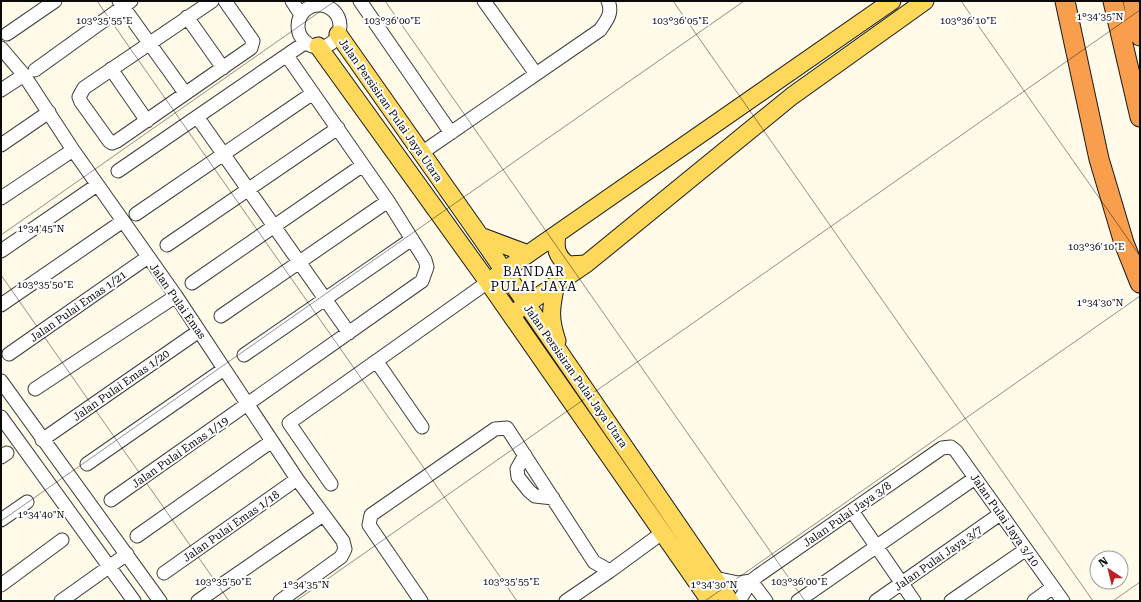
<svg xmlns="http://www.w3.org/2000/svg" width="1141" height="602" font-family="'Roboto Serif',serif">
<rect width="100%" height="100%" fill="#fffbe8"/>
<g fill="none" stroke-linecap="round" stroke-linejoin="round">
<g stroke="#3d3d3d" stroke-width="15">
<path id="minor" d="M 119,1 L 185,93
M 212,1 L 84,88 L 79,97 L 81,102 L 109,141 L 112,143 L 117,141 L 251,48 L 253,41 L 225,1
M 292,1 L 301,15
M 360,1 L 451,133
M 484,1 L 536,74
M298 26a21 21 0 1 1 42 0a21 21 0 1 1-42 0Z
M 187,17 L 223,68
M 7,34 L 55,1
M 1,48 L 24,75 L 73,150 L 176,296 L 297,479 L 343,541 L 345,549 L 341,557 L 280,601
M 111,69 L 147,121
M 35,70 L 131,1
M 1,90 L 24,75
M 198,118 L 349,333
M 1,145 L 49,112
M 420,154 L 600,30 C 607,20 613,13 608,1
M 118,171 L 306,42
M 1,198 L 73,150
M 136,214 L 313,93
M 167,245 L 338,128
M 1,251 L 97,185
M 192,283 L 363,165
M 1,305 L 123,221
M 221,316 L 388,201
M 9,354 L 148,257
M 244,355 L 412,239
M 377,362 L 422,427
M 1,381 L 160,601
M 35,389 L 176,296
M 1,417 L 134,601
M 42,440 L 199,331
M 525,455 L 517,469 L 518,477 L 529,491 L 535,496 L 553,498
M 1,457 L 7,453
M 87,464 L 224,369
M 331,484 L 289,423 L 488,282
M 111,500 L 422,281 L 427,267 L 425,260 L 388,201 L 287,56
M 852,511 L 914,601
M 1,520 L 27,502
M 137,536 L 272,441
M 164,573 L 297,479
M 715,578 L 738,583 L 751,581
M 751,581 L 766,601
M 1,585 L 62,540
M 61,601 L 127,554
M 198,601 L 323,515
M 421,601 L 369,525 L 371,515 L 495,429 L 507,428 L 594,562 L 610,571 L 662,533
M 566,601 L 610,571
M 739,601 L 751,581 L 759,575 L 942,448 L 951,447 L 956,451 L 1063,601
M 798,601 L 975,478
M 876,601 L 1000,514
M 951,601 L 1025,550
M 1034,601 L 1053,587"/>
</g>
<g stroke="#1b1b1b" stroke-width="19">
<path id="major" d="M 338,34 L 480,236 L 730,601
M 318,46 L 488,282 L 710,601
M 557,234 C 555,248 556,256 568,265 L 586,264
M 480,236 L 528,254
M 495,277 L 892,1
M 556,284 C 551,307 549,318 557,341
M 518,310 L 586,264 L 792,96 L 925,1"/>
</g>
<g stroke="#1b1b1b" stroke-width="21">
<path id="highway" d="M 1065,1 L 1099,159 L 1124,243 L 1140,283
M 1113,1 L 1140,117
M 1133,1 L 1140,36"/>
</g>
<use href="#minor" stroke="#fff" stroke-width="13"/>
<use href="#major" stroke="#fdd85a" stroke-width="17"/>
<use href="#highway" stroke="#f99e4c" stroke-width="19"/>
</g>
<path fill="none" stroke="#0a0a0a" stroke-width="1" stroke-opacity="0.45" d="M 97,1 L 517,601M 385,1 L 805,601M 673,1 L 1093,601M 961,1 L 1140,256M 1,235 L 335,1M 1,275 L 229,601M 1,521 L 744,1M 296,601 L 1140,10M 705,601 L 1140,296M 1113,601 L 1140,582"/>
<g text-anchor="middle" stroke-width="4" stroke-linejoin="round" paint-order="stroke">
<g font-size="11" fill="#0a0a0a" stroke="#fff">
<text transform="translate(391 110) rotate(55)" y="4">Jalan Persisiran Pulai Jaya Utara</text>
<text transform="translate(178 301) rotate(55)" y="4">Jalan Pulai Emas</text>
<text transform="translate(78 306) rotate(-35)" y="4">Jalan Pulai Emas 1/21</text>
<text transform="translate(576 376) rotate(55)" y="4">Jalan Persisiran Pulai Jaya Utara</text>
<text transform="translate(121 385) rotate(-35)" y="4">Jalan Pulai Emas 1/20</text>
<text transform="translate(180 452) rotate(-35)" y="4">Jalan Pulai Emas 1/19</text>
<text transform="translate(847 514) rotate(-35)" y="4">Jalan Pulai Jaya 3/8</text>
<text transform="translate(1005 520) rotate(55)" y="4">Jalan Pulai Jaya 3/10</text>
<text transform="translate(231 526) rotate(-35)" y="4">Jalan Pulai Emas 1/18</text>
<text transform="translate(938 558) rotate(-35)" y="4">Jalan Pulai Jaya 3/7</text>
</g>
<g font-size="13" letter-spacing="1" fill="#0a0a0a" stroke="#fff">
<text x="534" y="276">BANDAR<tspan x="534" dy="15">PULAI JAYA</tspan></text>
</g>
</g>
<g font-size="10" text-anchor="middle" fill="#0a0a0a" stroke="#fff" stroke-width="4" stroke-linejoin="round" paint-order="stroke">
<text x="1100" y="20">1°34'35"N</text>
<text x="104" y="24">103°35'55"E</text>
<text x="392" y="24">103°36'00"E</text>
<text x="680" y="24">103°36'05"E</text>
<text x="968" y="24">103°36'10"E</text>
<text x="41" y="232">1°34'45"N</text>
<text x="1096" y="250">103°36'10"E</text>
<text x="45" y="288">103°35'50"E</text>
<text x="1100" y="306">1°34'30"N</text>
<text x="41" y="518">1°34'40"N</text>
<text x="223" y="585">103°35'50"E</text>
<text x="511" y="585">103°35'55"E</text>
<text x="799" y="585">103°36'00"E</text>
<text x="306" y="588">1°34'35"N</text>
<text x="714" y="588">1°34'30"N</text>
</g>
<rect width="1141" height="602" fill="none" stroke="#0a0a0a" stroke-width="4"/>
<g transform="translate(1109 570) rotate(325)"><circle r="19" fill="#ffffff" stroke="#9d9d9d"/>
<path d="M0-3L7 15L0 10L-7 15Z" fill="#bd2025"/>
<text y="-6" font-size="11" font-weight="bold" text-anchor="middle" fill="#0a0a0a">N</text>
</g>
</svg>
